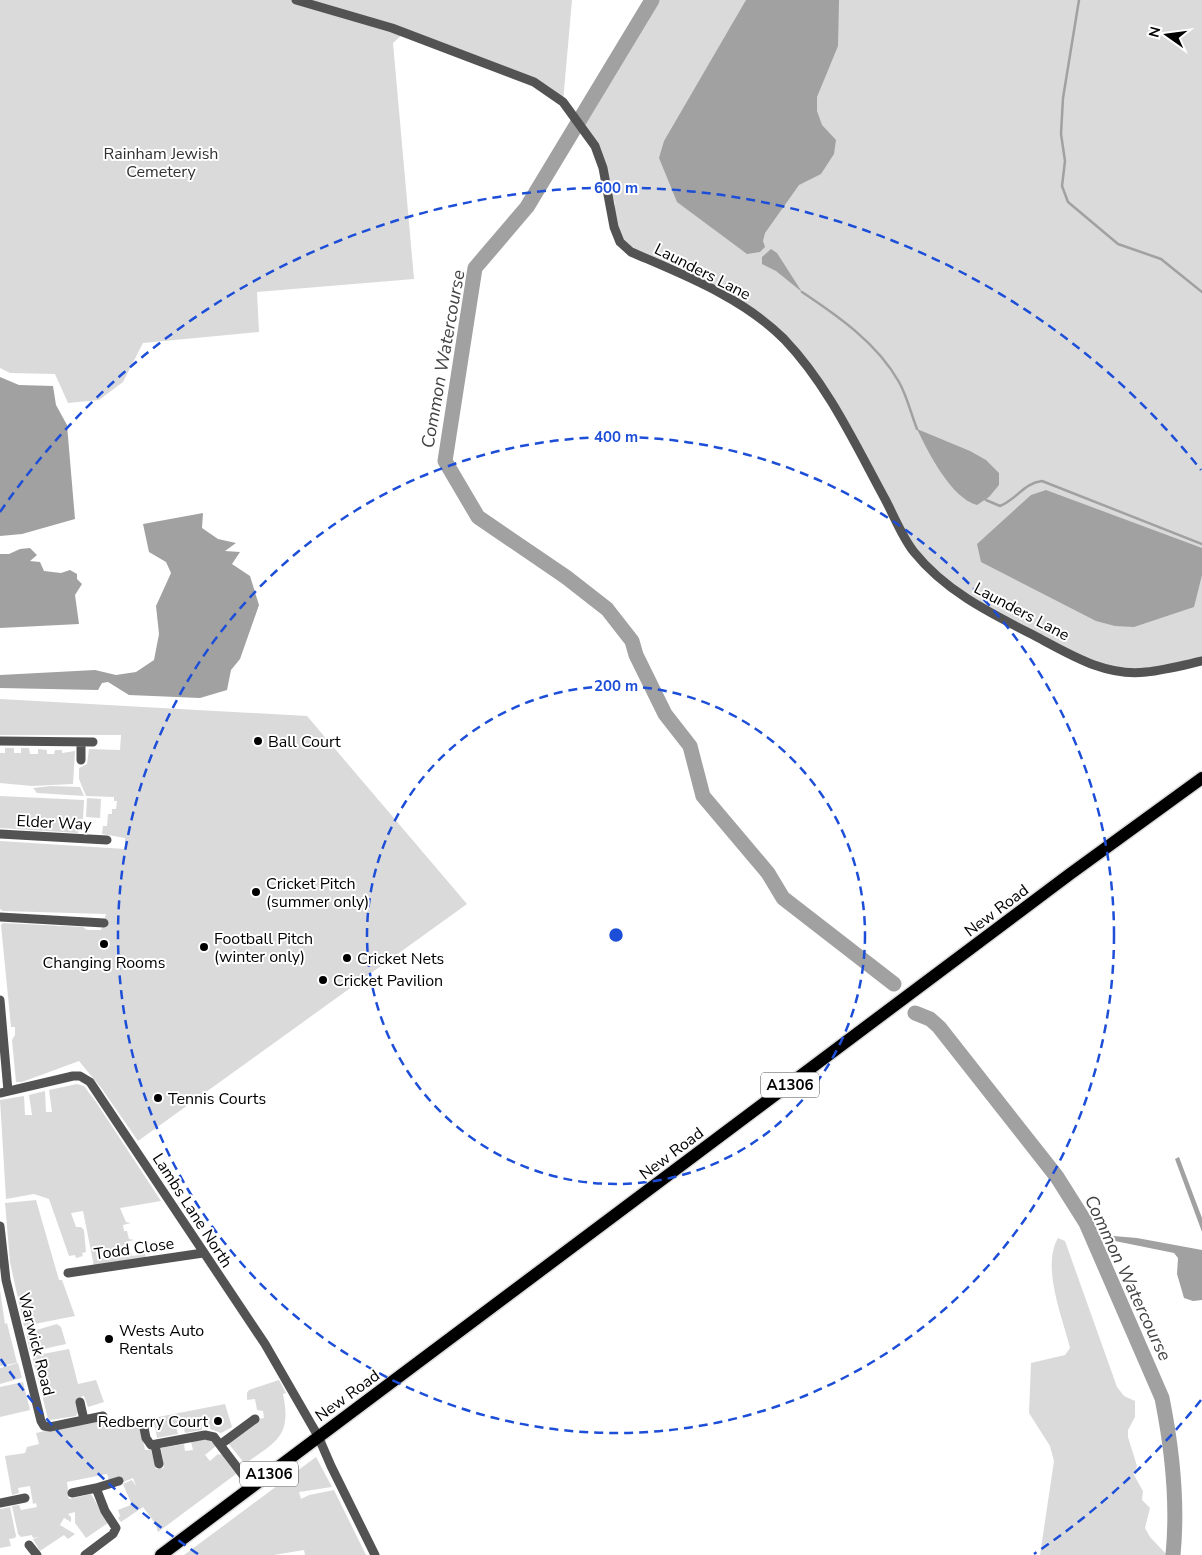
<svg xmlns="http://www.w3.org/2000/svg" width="1202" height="1555" font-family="'Nunito Sans',sans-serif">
<rect width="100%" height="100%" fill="#fff"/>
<path fill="#dadada" d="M 0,0 L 572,0 L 563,102 L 534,82 L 404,33 L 393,43 L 414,279 L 257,292 L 259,332 L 143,343 L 123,382 L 99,400 L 68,403 L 55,374 L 10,373 L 0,368 Z
M 656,0 L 1202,0 L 1202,660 L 1146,672 L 1103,669 L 975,606 L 913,550 L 818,382 L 758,317 L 631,252 L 614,227 L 615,203 L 585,125 Z
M 0,699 L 307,716 L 467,904 L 138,1141 L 102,1089 L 79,1061 L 22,1082 L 16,1082 L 12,1040 L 15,1035 L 15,1027 L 11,1027 L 1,925 L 3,923 L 83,927 L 87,930 L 101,930 L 106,914 L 3,911 L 0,909 L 0,841 L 125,849 L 125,838 L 102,834 L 103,826 L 107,826 L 108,814 L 112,814 L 112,809 L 116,809 L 117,801 L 114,801 L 114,797 L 86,796 L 79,779 L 79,768 L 87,764 L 89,749 L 120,750 L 121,735 L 0,735 Z
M 5,748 L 14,748 L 14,753 L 21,753 L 21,748 L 29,748 L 30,754 L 38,754 L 38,749 L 47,750 L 47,754 L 54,754 L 55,750 L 62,750 L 62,753 L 75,751 L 73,784 L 32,786 L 0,783 L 0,753 L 5,753 Z
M 51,786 L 80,787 L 84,796 L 37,793 L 33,788 Z
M 0,796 L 84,800 L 83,819 L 79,819 L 78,833 L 0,828 Z
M 87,798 L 101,799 L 100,818 L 86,817 Z
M 77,1084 L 84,1086 L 96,1102 L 161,1201 L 120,1208 L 126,1222 L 131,1223 L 123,1225 L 124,1231 L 127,1231 L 129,1239 L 134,1240 L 126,1242 L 127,1248 L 130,1248 L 132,1256 L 145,1254 L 146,1258 L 94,1266 L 83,1211 L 71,1213 L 76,1227 L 81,1227 L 84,1230 L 86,1252 L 82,1253 L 83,1256 L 76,1258 L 75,1255 L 69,1256 L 49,1199 L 34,1194 L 6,1199 L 0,1100 L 24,1096 L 25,1115 L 32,1115 L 29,1095 L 45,1091 L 46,1112 L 52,1112 L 49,1090 Z
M 36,1200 L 59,1280 L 62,1280 L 75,1316 L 24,1326 L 10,1262 L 5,1203 Z
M 1058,1238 L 1065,1241 L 1117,1387 L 1124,1396 L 1135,1401 L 1135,1417 L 1128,1430 L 1128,1437 L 1137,1466 L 1134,1475 L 1143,1491 L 1142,1500 L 1150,1508 L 1145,1528 L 1150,1537 L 1167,1555 L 1040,1555 L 1054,1461 L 1050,1446 L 1029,1413 L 1031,1363 L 1065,1355 L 1070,1348 C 1063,1318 1041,1267 1058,1238 Z
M 0,1290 L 5,1324 L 7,1323 L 17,1363 L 0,1366 Z
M 57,1324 L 61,1327 L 66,1344 L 30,1352 L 26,1333 Z
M 69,1349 L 78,1384 L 96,1380 L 104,1402 L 88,1407 L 84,1396 L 77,1398 L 79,1410 L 76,1416 L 50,1420 L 48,1419 L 32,1356 Z
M 18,1363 L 22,1378 L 0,1384 L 0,1368 Z
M 279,1380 L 286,1393 L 283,1394 C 292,1437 276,1441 245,1464 L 228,1443 L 258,1419 L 264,1418 L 263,1411 L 257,1410 L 255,1399 L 247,1400 L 247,1393 L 249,1390 Z
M 23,1382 L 30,1410 L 0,1417 L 0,1387 Z
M 225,1404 L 232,1427 L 221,1433 L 210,1429 L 208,1420 L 201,1422 L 202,1430 L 185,1433 L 183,1425 L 176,1427 L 178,1434 L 157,1438 L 153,1418 Z
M 109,1417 L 112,1426 L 139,1421 L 145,1450 L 151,1450 L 156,1469 L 164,1468 L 161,1448 L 184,1444 L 185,1451 L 193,1450 L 191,1442 C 202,1440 209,1437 216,1446 L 205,1455 L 210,1461 L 218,1454 L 222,1455 L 236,1474 L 158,1532 L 155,1523 L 143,1507 L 121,1522 L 118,1518 L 120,1516 L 118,1510 L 133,1504 L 131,1503 L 123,1484 L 132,1480 L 136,1486 L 133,1478 L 123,1482 L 120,1477 L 109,1481 L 107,1474 L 67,1482 L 69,1499 L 91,1494 L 108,1523 L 86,1538 L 75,1523 L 75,1512 L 68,1514 L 71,1517 L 71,1522 L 64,1518 L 60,1525 L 75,1534 L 68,1539 L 64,1535 L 40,1551 L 33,1539 L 39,1537 L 33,1538 L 32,1535 L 21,1537 L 18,1534 L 12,1506 L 19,1505 L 21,1510 L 37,1507 L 36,1503 L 33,1504 L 30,1486 L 18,1488 L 19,1493 L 12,1495 L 5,1456 L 25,1453 L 27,1447 L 39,1444 L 36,1433 Z
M 316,1457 L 332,1487 L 299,1492 L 301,1499 L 309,1495 L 334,1490 L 366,1555 L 305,1555 L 304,1550 L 274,1555 L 184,1555 Z
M 10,1507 L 16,1536 L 15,1538 L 9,1539 L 11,1546 L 0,1548 L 0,1509 Z"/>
<path fill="#a1a1a1" d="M 746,0 L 839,0 L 838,46 L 817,97 L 817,111 L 822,125 L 836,140 L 834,154 L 821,174 L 799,185 L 765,233 L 763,241 L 765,247 L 760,252 L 747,254 L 677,202 L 659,158 L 664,141 Z
M 771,249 L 777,253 L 802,292 L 776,271 L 762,264 L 762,257 Z
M 0,377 L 19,385 L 53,386 L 56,405 L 67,425 L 75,519 L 22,534 L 0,536 Z
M 917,429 L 970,451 L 986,460 L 999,473 L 999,485 L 989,497 L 977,505 C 951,498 928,452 917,429 Z
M 1046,490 L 1202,548 L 1202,575 L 1194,607 L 1134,627 L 1115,626 L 1096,621 L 981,562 L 977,544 L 1031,495 Z
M 203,513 L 202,528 L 218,539 L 236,543 L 225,551 L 240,552 L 232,564 L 250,576 L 259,605 L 240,659 L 231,670 L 227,690 L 200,698 L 129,695 L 108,682 L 102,683 L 98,690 L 0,688 L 0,675 L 95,670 L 116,675 L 136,672 L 154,660 L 159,634 L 156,606 L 171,573 L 166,562 L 149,552 L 143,524 Z
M 30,548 L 37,555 L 30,561 L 40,562 L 44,571 L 61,573 L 70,570 L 77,574 L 77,579 L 82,584 L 75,595 L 79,624 L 0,628 L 0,554 L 9,554 L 20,549 Z
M 1179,1157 L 1202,1218 L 1202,1232 L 1175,1159 Z
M 1102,1235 L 1137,1238 L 1202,1250 L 1202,1300 L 1193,1301 L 1184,1298 L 1177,1274 L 1178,1258 L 1174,1253 L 1105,1239 Z"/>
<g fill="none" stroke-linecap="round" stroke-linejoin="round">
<path stroke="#a1a1a1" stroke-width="2.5" d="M 1079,0 L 1063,98 L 1061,134 L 1065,161 L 1062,186 L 1068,202 L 1118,244 L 1161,259 L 1202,292
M 802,292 C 838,316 877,343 899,382 C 907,396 911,414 917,429
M 986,500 L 1000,506 C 1017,499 1024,483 1042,481 L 1202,544"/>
<path stroke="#a1a1a1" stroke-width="15" d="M 652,0 L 527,207 L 475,268 L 445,461 L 478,517 L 566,577 L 607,609 L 632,641 L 636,655 L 665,714 L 690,746 L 703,796 L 768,873 L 783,898 L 894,984
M 915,1013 L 930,1019 L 939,1027 L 1057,1177 L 1086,1223 L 1162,1398 C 1172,1448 1178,1504 1173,1555"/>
<g stroke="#dbdbdb" stroke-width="15">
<path id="primary" d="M 161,1555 L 1070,874 L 1202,778"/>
</g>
<path stroke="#535353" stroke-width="9" d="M 296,0 L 392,28 L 534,82 L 563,102 L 595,146 L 603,168 L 614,227 L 620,242 L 631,252 C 684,275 742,297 784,339 C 828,385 855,444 885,499 C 894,516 902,537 914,552 C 946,592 992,614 1037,637 C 1071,655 1106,677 1146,672 C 1165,670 1184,665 1202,661
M 0,741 L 93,742
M 81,760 L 81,742
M 0,834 L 107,840
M 0,917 L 104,923
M 0,1000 L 8,1091
M 0,1093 L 73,1076 L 80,1076 L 90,1082 L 265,1344 L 318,1436 L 331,1466 L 375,1555
M 0,1226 L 6,1280 L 41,1421 L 44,1426 L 50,1427 L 103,1416
M 68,1273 L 203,1253
M 80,1402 L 84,1420
M 143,1423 L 146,1438 L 151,1445 L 205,1435 L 214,1437 L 252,1487
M 221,1444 L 255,1419
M 155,1445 L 159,1464
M 96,1488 L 119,1481
M 72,1493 L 96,1488 L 105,1511 L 116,1528 L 113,1534 L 85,1555
M 0,1503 L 25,1498
M 29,1545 L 37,1555"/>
<use href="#primary" stroke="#000" stroke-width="12"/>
</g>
<g fill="none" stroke="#1d4ed8" stroke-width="2.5" stroke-dasharray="9 6">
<circle cx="616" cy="935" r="249"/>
<circle cx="616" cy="935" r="498"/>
<path d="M1201 1400A747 747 0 0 1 1034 1554M198 1554A747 747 0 0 1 0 1358M0 512A747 747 0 0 1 1201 470"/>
</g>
<g fill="#000" stroke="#fff" stroke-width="2">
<circle cx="258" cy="741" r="5"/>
<circle cx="256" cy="892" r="5"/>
<circle cx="104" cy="944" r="5"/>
<circle cx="204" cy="947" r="5"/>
<circle cx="347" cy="958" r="5"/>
<circle cx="323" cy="980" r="5"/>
<circle cx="158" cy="1098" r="5"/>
<circle cx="109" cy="1339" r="5"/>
<circle cx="218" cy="1421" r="5"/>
</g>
<g text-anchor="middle" stroke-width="4" stroke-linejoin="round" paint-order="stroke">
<g fill="#fff" stroke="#4c4c4c" stroke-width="1">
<rect x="761" y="1072.5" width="58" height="25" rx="4"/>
<rect x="240" y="1461.5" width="58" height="25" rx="4"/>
</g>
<g font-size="15" font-weight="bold" fill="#000">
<text x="790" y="1090">A1306</text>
<text x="269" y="1479">A1306</text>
</g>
<g font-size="16" fill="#313131" stroke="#fff">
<text x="161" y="159">Rainham Jewish<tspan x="161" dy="18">Cemetery</tspan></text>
</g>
<g font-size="16" fill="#000" stroke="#fff">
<text transform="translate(703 271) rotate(27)" y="6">Launders Lane</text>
<text transform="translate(1022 611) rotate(28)" y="6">Launders Lane</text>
<text transform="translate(54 822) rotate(3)" y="6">Elder Way</text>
<text transform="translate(996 910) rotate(-37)" y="6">New Road</text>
<text transform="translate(671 1153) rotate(-37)" y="6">New Road</text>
<text transform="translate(193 1210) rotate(57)" y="6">Lambs Lane North</text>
<text transform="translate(134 1248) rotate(-8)" y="6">Todd Close</text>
<text transform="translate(37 1344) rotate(76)" y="6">Warwick Road</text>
<text transform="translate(347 1395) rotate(-36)" y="6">New Road</text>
</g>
<g font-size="16" fill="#000" stroke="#fff" text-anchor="start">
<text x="268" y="747">Ball Court</text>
<text x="266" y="889">Cricket Pitch<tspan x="266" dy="18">(summer only)</tspan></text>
<text x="214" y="944">Football Pitch<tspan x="214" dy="18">(winter only)</tspan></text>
<text x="357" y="964">Cricket Nets</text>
<text x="104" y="968" text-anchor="middle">Changing Rooms</text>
<text x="333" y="986">Cricket Pavilion</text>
<text x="168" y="1104">Tennis Courts</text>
<text x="119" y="1336">Wests Auto<tspan x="119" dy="18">Rentals</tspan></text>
<text x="208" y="1427" text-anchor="end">Redberry Court</text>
</g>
<g font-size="18" font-style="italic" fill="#424242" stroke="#fff">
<text transform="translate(443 359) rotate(-80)" y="6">Common Watercourse</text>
<text transform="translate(1128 1278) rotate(65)" y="6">Common Watercourse</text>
</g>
</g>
<circle cx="616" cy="935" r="8" fill="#1d4ed8" stroke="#fff" stroke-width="2.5"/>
<g font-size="15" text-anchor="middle" font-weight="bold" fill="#1d4ed8" stroke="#fff" stroke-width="4" stroke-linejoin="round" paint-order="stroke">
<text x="616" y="193">600 m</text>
<text x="616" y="442">400 m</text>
<text x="616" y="691">200 m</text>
</g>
<g transform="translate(1167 35) rotate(284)" stroke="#ffffff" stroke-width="4" paint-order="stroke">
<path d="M0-4L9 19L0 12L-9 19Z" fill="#000000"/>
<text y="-8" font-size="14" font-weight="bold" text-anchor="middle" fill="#000000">N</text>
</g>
</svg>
